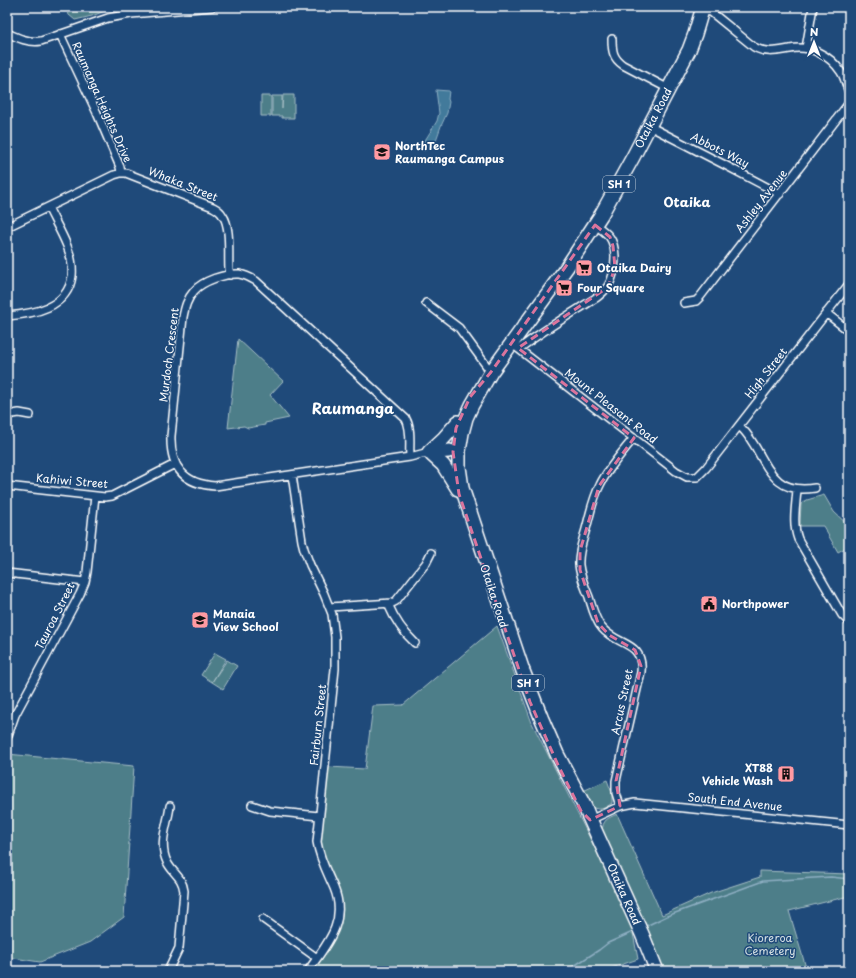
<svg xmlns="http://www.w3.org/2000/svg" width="856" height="978" font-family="'Playpen Sans',sans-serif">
<rect width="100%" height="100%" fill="#1f4a7a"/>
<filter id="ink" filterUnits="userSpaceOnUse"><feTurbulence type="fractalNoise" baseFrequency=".025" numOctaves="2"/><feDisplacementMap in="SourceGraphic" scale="8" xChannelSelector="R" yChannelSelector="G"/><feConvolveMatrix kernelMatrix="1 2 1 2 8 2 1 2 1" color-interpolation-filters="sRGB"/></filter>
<g filter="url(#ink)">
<path fill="#4e7e89" stroke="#a6bec4" d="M 65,7 L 132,7 L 115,7 L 92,16 L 75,20 L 69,15 Z
M 283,95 L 294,95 L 294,118 L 282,118 L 282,116 L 272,116 L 272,96 L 282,96 L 282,109 Z
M 261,96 L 271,96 L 271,116 L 261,116 Z
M 238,339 L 283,381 L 270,395 L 289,418 L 265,423 L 265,425 L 248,428 L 244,426 L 228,428 Z
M 824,495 L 834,512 L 849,526 L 849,546 L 838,552 L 823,526 L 800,526 L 801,504 L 807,500 Z
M 497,626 L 532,723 L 630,918 L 638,959 L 603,971 L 308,971 L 341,924 L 342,902 L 320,845 L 329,767 L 365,769 L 373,706 L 403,705 Z
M 215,653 L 226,659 L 212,682 L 201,675 Z
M 227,660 L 237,666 L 223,689 L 212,682 Z
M 7,754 L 134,766 L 124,917 L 90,942 L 40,962 L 7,957 Z
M 607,780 L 612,793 L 612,803 C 604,809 601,811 591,807 L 583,791 Z
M 617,814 L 662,915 L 711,893 L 760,877 L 760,871 L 849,874 L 849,896 L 789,911 L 807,971 L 662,971 L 602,832 C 603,819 607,819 617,814 Z"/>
<path fill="#427a9b" stroke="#8eafc3" d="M 436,90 L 449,91 L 448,99 L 449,102 L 447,113 L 441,126 L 435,143 L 424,151 L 424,142 L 437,121 L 439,113 Z"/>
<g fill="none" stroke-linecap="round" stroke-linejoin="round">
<path stroke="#8eafc3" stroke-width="1.5" d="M 644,927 L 667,916 L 763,881 L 831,877 L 849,879
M 566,971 L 599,950 L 608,943 L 635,931"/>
<g stroke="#fff" stroke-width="10">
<path id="street" d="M 702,10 L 711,12 L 716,16 L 754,47 C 766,54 777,51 790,49 C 810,45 830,55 841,72 C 845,78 846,85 849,92
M 7,33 C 18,38 29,43 41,41 L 108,18 L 131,14 L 212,7
M 60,34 L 97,113 L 120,167 L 121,173
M 612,39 C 612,51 613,58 623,65 L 669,89
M 806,48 L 813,7
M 649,126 L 723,164 L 780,194
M 7,227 L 114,175 L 121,173 L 126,173 L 213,207 C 217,209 221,212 223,216 C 231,227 228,255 229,269 L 230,275
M 426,303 L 459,328 L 491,372
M 684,303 L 696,301 L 700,297 L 849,103
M 826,313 L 849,331
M 7,316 C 33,314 68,308 72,276 C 73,266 71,256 67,246 C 62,233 54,220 48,207
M 511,343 L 676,471 L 687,477 L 697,477 L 706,468 L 849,284
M 519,349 C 538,334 559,321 580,308 C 589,302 602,296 608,286 C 614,277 615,267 615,256 C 614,239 609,234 595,225
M 7,415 L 19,413 L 30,415
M 739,426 C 747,432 751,440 756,448 C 771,475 780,494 815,488
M 437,455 L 449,454 L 459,451
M 410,457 C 409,445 412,430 406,419 L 256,281 C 251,278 246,275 239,274 C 226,273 202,281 194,291 C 187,299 185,307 183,317 L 171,436 C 170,467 184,484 215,486 L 410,457 L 429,452 L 450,448 L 459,451
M 292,475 L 302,541 L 304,549 L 310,565 L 324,594 L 332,614 L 335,637 L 335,669 L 317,842 C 320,860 327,872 334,888 C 348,922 326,945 308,971
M 7,486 L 105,497 L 112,496 L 175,464
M 797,489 C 796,506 792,523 798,539 L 842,615 L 849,622
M 7,573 L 85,582
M 388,604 C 394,618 404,633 415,643
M 330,607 L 392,603 L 396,601 L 426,563 L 431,553
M 7,738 L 15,715 L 80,594 L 85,582 L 87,572 L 95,496
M 252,805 L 270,811 L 319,816
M 620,806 L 616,793 L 616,781 L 641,672 C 644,641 617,646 602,628 C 595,620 592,607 589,597 C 585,587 580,576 579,565 C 578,552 583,540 586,529 C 590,514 593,498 600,485 C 607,470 623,451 634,438
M 590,820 L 620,806 L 635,803 L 849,825
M 263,919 L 317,958
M 168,971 L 179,948 L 184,891 C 182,876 173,874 167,862 C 158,843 168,824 170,806"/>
</g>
<g stroke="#fff" stroke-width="16">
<g id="highway">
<path d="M 429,452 L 444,438 L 458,422"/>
<path d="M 432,455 L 443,465 L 458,489"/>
<path id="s1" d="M 657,971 L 642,934 L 589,817 L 585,807 L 557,754 L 541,717 L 523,671 L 462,488 L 459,467 L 459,451 L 462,433 L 466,418 L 472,405 L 491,372 L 567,267 L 601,215 L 633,157 L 689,50 L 695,34 L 703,7"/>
</g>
</g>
<use href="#street" stroke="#1f4a7a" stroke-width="7"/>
<use href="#highway" stroke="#1f4a7a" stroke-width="13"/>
</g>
</g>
<path fill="none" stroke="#da749d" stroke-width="3" stroke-dasharray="8 5" stroke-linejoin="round" d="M 595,225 L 610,237 L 613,246 L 615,268 L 608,287 L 518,348 L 634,438 L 599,486 L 580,551 L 580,570 L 598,623 L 609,635 L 635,650 L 641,666 L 616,781 L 620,806 L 590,820 L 581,811 L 558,765 L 530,702 L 459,494 L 453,452 L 456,428 L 470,397 L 491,372 Z"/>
<defs>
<g id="university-square" transform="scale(0.9)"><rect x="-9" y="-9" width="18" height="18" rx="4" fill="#ff9aa2" stroke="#1f4a7a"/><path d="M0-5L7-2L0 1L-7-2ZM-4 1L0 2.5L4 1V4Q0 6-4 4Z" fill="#111"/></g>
<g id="supermarket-square" transform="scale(0.9)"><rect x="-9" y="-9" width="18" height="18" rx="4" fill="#ff9aa2" stroke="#1f4a7a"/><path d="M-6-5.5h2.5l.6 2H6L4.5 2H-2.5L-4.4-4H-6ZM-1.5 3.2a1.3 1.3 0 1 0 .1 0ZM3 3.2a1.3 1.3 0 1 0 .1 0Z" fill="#111"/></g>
<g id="civic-square" transform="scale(0.9)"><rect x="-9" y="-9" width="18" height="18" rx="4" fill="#ff9aa2" stroke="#1f4a7a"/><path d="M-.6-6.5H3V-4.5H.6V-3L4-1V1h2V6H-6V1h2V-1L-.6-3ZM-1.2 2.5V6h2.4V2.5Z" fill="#111"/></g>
<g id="school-square" transform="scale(0.9)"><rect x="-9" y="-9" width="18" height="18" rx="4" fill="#ff9aa2" stroke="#1f4a7a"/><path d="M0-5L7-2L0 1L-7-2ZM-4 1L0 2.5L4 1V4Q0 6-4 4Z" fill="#111"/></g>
<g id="building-square" transform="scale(0.9)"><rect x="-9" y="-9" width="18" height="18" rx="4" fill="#ff9aa2" stroke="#1f4a7a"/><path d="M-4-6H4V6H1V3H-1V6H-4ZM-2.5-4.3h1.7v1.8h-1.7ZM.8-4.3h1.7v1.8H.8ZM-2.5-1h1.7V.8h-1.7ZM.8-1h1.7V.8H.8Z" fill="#111"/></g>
</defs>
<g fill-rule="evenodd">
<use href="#university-square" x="382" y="152"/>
<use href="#supermarket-square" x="584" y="268"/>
<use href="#supermarket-square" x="564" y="288"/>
<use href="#civic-square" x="709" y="604"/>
<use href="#school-square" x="200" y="620"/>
<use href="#building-square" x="786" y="774"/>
</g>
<g text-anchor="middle" stroke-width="3" stroke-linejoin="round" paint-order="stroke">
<g fill="#1f4a7a" stroke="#bcc9d7" stroke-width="1">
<rect x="603" y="176" width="32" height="16" rx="3"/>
<rect x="512" y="675" width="32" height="16" rx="3"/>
</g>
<g font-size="10" font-weight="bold" fill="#fff">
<text x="619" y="188">SH 1</text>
<text x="528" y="687">SH 1</text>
</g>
<g font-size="11" fill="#fff" stroke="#1f4a7a">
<text transform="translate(102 102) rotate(66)" y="4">Raumanga Heights Drive</text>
<text dy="4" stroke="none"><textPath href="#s1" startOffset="947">Otaika Road</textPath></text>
<text transform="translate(720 150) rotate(27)" y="4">Abbots Way</text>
<text transform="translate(183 184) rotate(22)" y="4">Whaka Street</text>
<text transform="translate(761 201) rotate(-52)" y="4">Ashley Avenue</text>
<text transform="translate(169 355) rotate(-83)" y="4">Murdoch Crescent</text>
<text transform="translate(766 373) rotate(-52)" y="4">High Street</text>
<text transform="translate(611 406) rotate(38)" y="4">Mount Pleasant Road</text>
<text transform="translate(72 481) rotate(5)" y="4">Kahiwi Street</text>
<text transform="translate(494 596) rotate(72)" y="4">Otaika Road</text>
<text transform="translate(55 616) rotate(-63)" y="4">Tauroa Street</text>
<text transform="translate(622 702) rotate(-78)" y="4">Arcus Street</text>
<text transform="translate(318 725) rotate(-84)" y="4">Fairburn Street</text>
<text transform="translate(735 802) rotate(6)" y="4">South End Avenue</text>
<text transform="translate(624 894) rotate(66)" y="4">Otaika Road</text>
</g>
<g font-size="11" font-weight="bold" fill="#fff" stroke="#1f4a7a" text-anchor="start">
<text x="395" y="150">NorthTec<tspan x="395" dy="13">Raumanga Campus</tspan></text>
<text x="597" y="272">Otaika Dairy</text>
<text x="577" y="292">Four Square</text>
<text x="722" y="608">Northpower</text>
<text x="213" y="618">Manaia<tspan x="213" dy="13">View School</tspan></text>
<text x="773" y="772" text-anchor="end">XT88<tspan x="773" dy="13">Vehicle Wash</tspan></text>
</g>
<g font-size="11" fill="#d3dfe2" stroke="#1f4a7a">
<text x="770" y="942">Kioreroa<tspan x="770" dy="13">Cemetery</tspan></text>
</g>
<g font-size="13" font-weight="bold" fill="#fff" stroke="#1f4a7a">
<text x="687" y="207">Otaika</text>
</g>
<g font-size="15" font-weight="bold" fill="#fff" stroke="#1f4a7a">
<text x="353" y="414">Raumanga</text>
</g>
</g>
<rect width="856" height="978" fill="none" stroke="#1f4a7a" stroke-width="24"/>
<rect x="12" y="12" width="832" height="954" fill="none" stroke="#fff" stroke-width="1.5" filter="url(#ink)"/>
<g transform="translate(814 42)" stroke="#1f4a7a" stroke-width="3" paint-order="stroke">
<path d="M0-3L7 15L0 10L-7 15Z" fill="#ffffff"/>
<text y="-6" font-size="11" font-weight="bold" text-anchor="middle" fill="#ffffff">N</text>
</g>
</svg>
